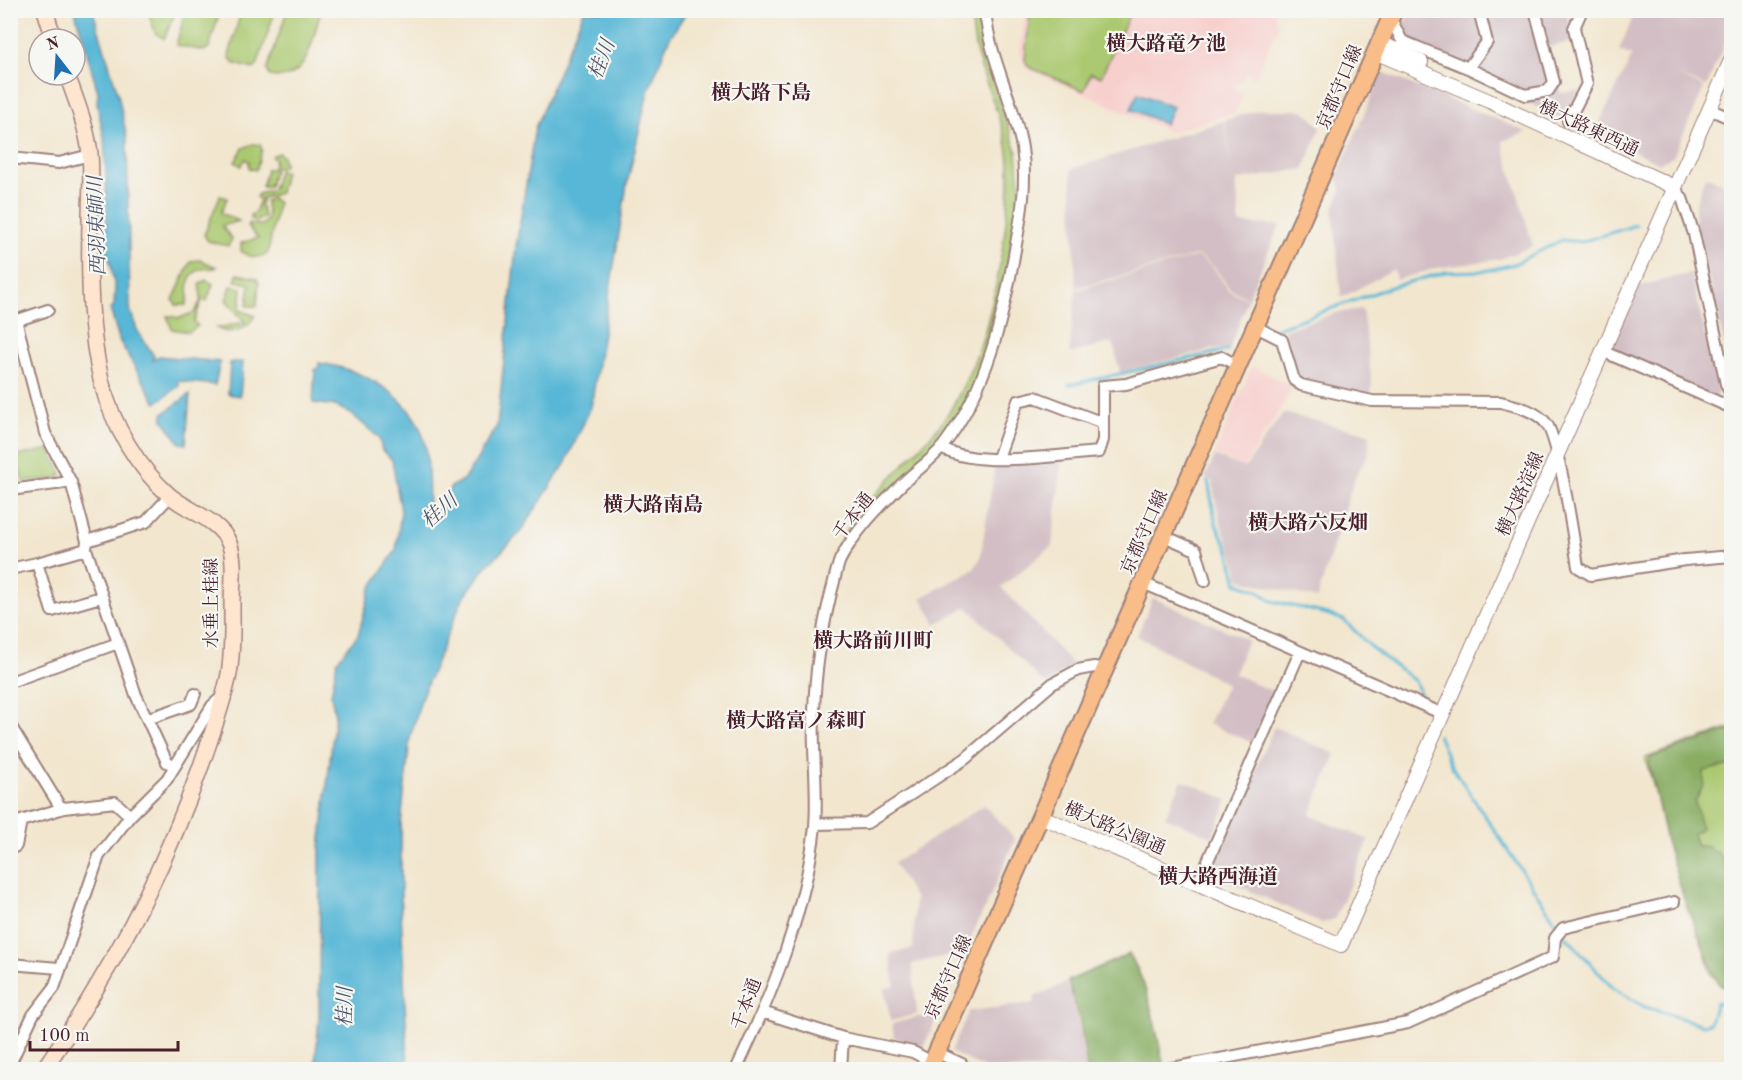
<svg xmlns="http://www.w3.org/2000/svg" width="1742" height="1080" font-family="'Old Standard TT','Noto Serif JP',serif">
<rect width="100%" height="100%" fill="#f6f6f2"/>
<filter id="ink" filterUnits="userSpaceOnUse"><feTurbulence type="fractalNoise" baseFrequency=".0167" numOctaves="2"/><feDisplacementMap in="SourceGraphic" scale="12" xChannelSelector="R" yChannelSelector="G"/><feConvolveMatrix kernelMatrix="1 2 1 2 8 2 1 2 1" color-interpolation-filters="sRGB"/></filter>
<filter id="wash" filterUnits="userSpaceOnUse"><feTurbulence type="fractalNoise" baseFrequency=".008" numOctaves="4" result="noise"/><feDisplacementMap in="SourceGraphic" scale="24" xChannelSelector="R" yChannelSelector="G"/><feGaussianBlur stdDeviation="1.35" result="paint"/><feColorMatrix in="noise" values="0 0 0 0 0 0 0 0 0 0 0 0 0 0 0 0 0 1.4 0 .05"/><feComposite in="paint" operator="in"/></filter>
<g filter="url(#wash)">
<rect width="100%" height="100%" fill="#f2e6ce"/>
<path fill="#f7d0ce" d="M 1025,11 L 1277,11 L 1275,15 L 1279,26 L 1254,79 L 1248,73 L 1235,87 L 1243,96 L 1235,113 L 1170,132 L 1025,68 L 1020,51 Z
M 1252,366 L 1294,387 L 1244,467 L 1215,454 Z"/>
<path fill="#d2bec4" d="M 1409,11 L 1566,11 L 1574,41 L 1549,47 L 1561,93 L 1579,90 L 1564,120 L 1416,49 L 1402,27 Z
M 1624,11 L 1731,11 L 1731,28 L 1706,87 L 1675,74 L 1704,88 L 1673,157 L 1659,163 L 1595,132 L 1632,56 L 1619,50 L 1634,15 Z
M 1382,72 L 1527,132 L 1502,141 L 1533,246 L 1500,259 L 1437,268 L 1396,280 L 1394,269 L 1341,298 L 1333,210 L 1341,190 L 1337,176 L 1358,128 L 1367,125 L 1359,126 Z
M 1259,110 L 1303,110 L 1321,127 L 1304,169 L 1233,181 L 1236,181 L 1240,224 L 1280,225 L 1248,298 L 1230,289 L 1215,268 L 1198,255 L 1076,288 L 1071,169 L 1224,121 L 1232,173 L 1225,120 Z
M 1705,176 L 1722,183 L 1728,197 L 1731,196 L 1731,372 L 1695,220 L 1695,206 Z
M 1198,256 L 1214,269 L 1229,291 L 1248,299 L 1228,353 L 1217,348 L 1120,372 L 1113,342 L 1069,354 L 1076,290 Z
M 1691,273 L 1718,393 L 1715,398 L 1607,350 L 1636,287 Z
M 1362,309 L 1372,383 L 1371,396 L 1306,384 L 1296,374 L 1284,330 L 1336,313 Z
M 1283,413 L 1370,434 L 1368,455 L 1354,479 L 1317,599 L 1239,579 L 1236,564 L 1220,521 L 1212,481 L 1205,477 L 1215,456 L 1245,468 Z
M 996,460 L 1062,460 L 1052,546 L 1001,587 L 1075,667 L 1062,672 L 1046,685 L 967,607 L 936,624 L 921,598 L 974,569 L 980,559 Z
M 1153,598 L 1248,640 L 1234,674 L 1276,693 L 1253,743 L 1208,724 L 1227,684 L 1137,636 Z
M 1274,727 L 1336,754 L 1310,815 L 1369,840 L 1335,919 L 1322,923 L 1216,876 L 1212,871 Z
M 1182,780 L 1228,800 L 1212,837 L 1165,817 Z
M 984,805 L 1015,839 L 1000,874 L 965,951 L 912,964 L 917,1014 L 891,1021 L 884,989 L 895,986 L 890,953 L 913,949 L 915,899 L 894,863 Z
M 1067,982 L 1078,1022 L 1086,1069 L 986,1069 L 951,1052 L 969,1011 L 1035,1003 L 1034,997 Z
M 938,1016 L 923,1047 L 894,1038 L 892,1024 L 917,1017 Z"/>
<path fill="#abc971" stroke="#7a744e" stroke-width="1.5" d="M 186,10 L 220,11 L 209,48 L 204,51 L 176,45 Z
M 148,11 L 176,11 L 164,39 L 155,33 Z
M 241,11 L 275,11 L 257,66 L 253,69 L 233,63 L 229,56 Z
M 287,11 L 321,11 C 312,38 309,85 270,76 L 267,70 Z
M 972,11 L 981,11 L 981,46 L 1017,152 L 1020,189 L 997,320 L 987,357 L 957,421 L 862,523 L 832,574 C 821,537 918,454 941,424 C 956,404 967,379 977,355 C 995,312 1017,186 1006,141 C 995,96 970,58 972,11 Z
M 1030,11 L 1030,10 L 1131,11 L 1101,77 L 1091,73 L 1084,91 L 1029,67 L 1025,60 Z
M 253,144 L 260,145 L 262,149 L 256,170 L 249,168 L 249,161 L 245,159 L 241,166 L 235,162 L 243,148 Z
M 279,153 L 283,157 L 284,166 L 275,168 L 269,186 L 262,187 L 267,169 L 272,169 L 275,159 L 272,157 L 273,155 Z
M 279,170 L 285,172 L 280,193 L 263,198 L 261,204 L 264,217 L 257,221 L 251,219 L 250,215 L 255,213 L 260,199 L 256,197 L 258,194 L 272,190 Z
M 220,196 L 227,198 L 221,213 L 239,221 L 222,226 L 232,239 L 228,246 L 208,241 L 204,235 Z
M 272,198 L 278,203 L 268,253 C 260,259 248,258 241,251 L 241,243 L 258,238 L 247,226 L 249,223 L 261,225 C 273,218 265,212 266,201 Z
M 200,260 L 217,267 C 212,270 205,267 199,270 C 182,278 192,293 186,305 L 176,305 L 173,300 L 189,265 L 192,261 Z
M 237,274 L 256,278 L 259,282 L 257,306 L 247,306 L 250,284 L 235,281 Z
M 206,280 L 213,284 L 207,301 L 202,300 L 194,322 L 198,326 L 189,332 L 172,329 L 167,316 L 180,318 L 195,312 L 201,300 L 200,284 Z
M 231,286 L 242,288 L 240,310 L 255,316 C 248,329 230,336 217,328 L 245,322 L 226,300 Z
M 49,449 L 62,473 L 59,478 L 23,482 L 17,456 Z
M 1731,728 L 1731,989 L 1712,976 L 1645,758 Z"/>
<path fill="#88ad63" stroke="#696647" stroke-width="1.5" d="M 1731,730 L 1731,765 L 1704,771 L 1704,784 L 1695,802 L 1701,828 L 1693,834 L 1697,846 L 1706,846 L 1719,854 L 1731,878 L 1731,991 L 1718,983 L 1686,905 L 1666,841 L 1649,764 L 1650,758 Z
M 1129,954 C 1150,987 1155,1028 1164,1066 L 1131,1069 L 1087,1069 L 1080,1022 L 1068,981 Z"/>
<path fill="#58b7d6" stroke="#516b80" stroke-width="1.5" d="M 75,11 L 93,11 L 118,94 L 127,138 L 130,309 L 137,330 L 154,356 L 153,360 L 159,356 L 220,362 L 215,385 L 178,381 L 179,386 L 156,403 L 120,342 L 110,309 L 114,306 L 115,289 L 110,260 L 107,259 L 106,175 L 104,138 L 97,104 L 98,92 Z
M 584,11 L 687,11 L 669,39 L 648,92 L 627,184 L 591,407 L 565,464 L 519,534 L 483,570 L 462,600 L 422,696 L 410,738 L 401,824 L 401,909 L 408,1069 L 315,1069 L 319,1015 L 320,848 L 335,715 L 331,695 L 337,661 L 358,635 L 371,588 L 396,550 L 401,511 L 392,460 L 382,450 L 379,438 L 353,415 L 336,406 L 313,403 L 315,369 L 318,369 L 319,363 C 362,369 414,396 425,443 C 430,465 428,491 429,513 L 435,514 L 451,487 L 464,479 L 476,461 L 497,426 L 516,247 L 535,128 Z
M 1138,93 L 1173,107 L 1165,124 L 1131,109 Z
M 232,362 L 243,362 L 240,396 L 228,394 L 230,363 Z
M 190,394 L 186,444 L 180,443 L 163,420 L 163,414 Z"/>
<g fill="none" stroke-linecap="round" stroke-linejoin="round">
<path stroke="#58b7d6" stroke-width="3" d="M 1729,194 L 1732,193
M 1273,332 L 1280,327 L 1391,287 L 1446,272 L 1485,271 L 1514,264 L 1562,240 L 1581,242 L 1636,225
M 1069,385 L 1228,350
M 1208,481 L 1216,524 L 1229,551 L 1237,583 L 1257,590 L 1272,601 L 1327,614 L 1344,620 L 1373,649 L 1415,681 L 1424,702
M 1428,711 L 1433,724
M 1438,735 L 1451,765 L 1559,927
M 1563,933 L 1613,988 L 1645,1007 L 1703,1025 L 1710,1023 L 1716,1002 L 1732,1006"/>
</g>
</g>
<g filter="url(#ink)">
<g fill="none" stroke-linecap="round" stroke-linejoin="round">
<g stroke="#9e827c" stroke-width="14">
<path id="minor" d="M 1391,19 L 1402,41 L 1468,68 L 1487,42 L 1479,10
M 1468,68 L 1525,95 L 1548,91 L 1554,82 L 1535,10
M 1709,109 L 1732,119
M 1568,121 L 1587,84 L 1574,28 L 1582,10
M 10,158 L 59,163 L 90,155
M 1674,187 L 1682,198 L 1694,234 L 1726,384 L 1732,396
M 16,320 L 45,433 L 71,482 L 87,541 L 86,549 L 136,695 L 167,762 L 175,766
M 12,322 L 48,310
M 1256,327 L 1282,340 L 1294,380 L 1301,385 L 1372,401 L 1501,402 C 1516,406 1535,410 1546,423 C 1559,439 1574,541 1578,567 L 1591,575 L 1685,560 L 1732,556
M 1602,351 L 1732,408
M 941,448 C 980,469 1055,455 1099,452 L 1103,440 L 1103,386 L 1126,384 L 1222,357 L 1238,366
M 998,458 L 1018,401 L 1035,397 L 1103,423
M 10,490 L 71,482
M 1164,536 L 1196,550 L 1205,581
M 87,541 L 146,522 L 170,496
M 86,549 L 37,563 L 52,611 L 101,597
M 10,569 L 37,563
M 1143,583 L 1443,714
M 10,682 L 118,643
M 147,719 L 191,704 L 195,694
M 10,725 L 59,805 L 64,808 L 115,802 L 130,816
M 815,824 L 867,823 L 965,759 L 1052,684 L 1078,670 L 1094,667 L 1105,669
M 10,849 L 16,846 L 21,821 L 64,808
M 1198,883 L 1300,652
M 10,964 L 59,968
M 762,1012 L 843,1038 L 913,1052 L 932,1062
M 936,1052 L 962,1064
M 10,1064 L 33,1015 L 54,988 L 99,856 L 130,816 L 167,779 L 212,706 L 224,695
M 736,1070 C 772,994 806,910 815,826 C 818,788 812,749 814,712 C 815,673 822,630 831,593 C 834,583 836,570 840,560 C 854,532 879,507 901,485 C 914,472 931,461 943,446 C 988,388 1004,315 1016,244 C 1022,212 1027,181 1022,148 C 1014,100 989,59 985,10
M 841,1070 L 843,1038
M 1162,1070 L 1408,1023 L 1553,957 L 1555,938 L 1563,928 L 1674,902"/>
</g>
<g stroke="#9e827c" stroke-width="16">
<path id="tertiary" d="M 1379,42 L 1421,62
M 1375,52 L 1489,101 L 1674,187
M 1040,816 L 1341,945 L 1732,58"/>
</g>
<g stroke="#9e827c" stroke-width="18">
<path id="secondary" d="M 45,10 L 54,39
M 43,1070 C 109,976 164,871 202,763 C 212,734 223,704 229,674 C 233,651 232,626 232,603 C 232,584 236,560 229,543 C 220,520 186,510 169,495 C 137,467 113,425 102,384 C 89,331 89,274 90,220 C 90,198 92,175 90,154 C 87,127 76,100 67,75"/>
</g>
<g stroke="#9e827c" stroke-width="20">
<path id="primary" d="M 929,1070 L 1394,10"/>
</g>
<use href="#minor" stroke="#fff" stroke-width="10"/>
<use href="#tertiary" stroke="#fff" stroke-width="14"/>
<use href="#secondary" stroke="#fde5d0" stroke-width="15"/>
<use href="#primary" stroke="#f9bd89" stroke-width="16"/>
</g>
</g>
<g text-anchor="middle" stroke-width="4.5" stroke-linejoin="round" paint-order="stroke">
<g font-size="18" fill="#4a1f2b" stroke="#f6f6f2">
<text transform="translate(1339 87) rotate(-67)" y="6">京都守口線</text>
<text transform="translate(1589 128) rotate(25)" y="6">横大路東西通</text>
<text transform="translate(1520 494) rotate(-66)" y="6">横大路淀線</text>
<text transform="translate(853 516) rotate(-52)" y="6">千本通</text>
<text transform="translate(1144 532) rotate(-66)" y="6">京都守口線</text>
<text transform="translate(211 603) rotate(-90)" y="6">水垂上桂線</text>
<text transform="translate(1115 828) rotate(23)" y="6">横大路公園通</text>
<text transform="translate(948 977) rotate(-66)" y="6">京都守口線</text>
<text transform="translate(746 1004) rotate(-69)" y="6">千本通</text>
</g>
<g font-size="20" font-weight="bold" fill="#4a1f2b" stroke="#f6f6f2">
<text x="1166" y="50">横大路竜ケ池</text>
<text x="761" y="99">横大路下島</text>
<text x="653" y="511">横大路南島</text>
<text x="1308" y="529">横大路六反畑</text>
<text x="873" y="647">横大路前川町</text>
<text x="796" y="727">横大路富ノ森町</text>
<text x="1218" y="883">横大路西海道</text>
</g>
<g font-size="20" font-style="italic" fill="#4f5467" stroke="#f6f6f2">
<text transform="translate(601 59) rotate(-69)" y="7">桂川</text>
<text transform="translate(96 226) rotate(-92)" y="7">西羽束師川</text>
<text transform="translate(439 510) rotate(-41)" y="7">桂川</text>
<text transform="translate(344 1007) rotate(-89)" y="7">桂川</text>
</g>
</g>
<rect width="1742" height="1080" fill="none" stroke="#f6f6f2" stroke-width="36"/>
<g transform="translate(57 57) rotate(343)"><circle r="28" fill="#f6f6f2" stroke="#b1a0a2" stroke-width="1.5"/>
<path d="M0-4.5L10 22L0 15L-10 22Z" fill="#1f6fb2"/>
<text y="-9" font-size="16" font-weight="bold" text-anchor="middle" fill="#4a1f2b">N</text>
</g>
<path d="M30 1041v9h148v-9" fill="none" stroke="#4a1f2b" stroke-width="3"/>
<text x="39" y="1041" font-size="18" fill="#4a1f2b" stroke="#f6f6f2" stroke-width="4.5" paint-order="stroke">100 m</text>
</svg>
